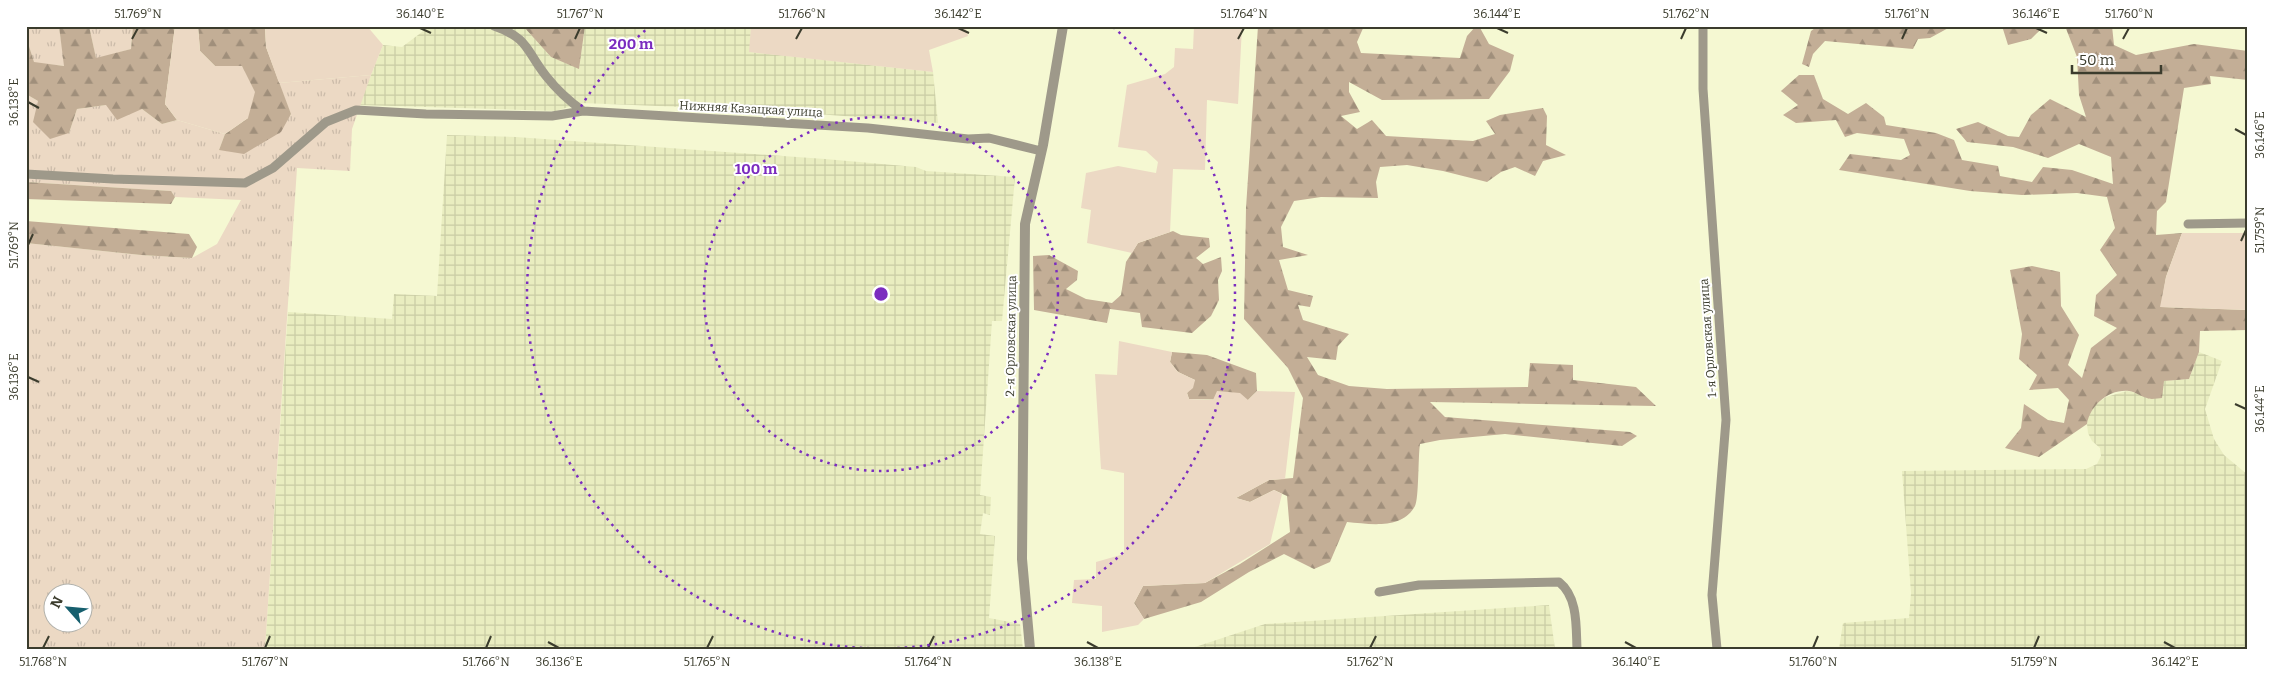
<svg xmlns="http://www.w3.org/2000/svg" width="2274" height="675" font-family="Bitter,serif">
<defs>
<pattern id="industrial-grid" width="8" height="8" patternUnits="userSpaceOnUse" patternTransform="scale(1.25)"><rect width="8" height="8" fill="#e9edc0"/><path d="M0 4h8M4 0v8" fill="none" stroke="#c9cca5"/></pattern>
<pattern id="grass-tufts" width="24" height="20" patternUnits="userSpaceOnUse" patternTransform="scale(1.25)"><rect width="24" height="20" fill="#ecd9c4"/><path d="M3 7l-1-3M5 7V3M7 7l1-3M15 17l-1-3M17 17v-4M19 17l1-3" fill="none" stroke="#cbbba9"/></pattern>
<pattern id="forest-firs" width="22" height="20" patternUnits="userSpaceOnUse" patternTransform="scale(1.25)"><rect width="22" height="20" fill="#c3ae96"/><path d="M5 1l3.5 6h-7zM16 11l3.5 6h-7z" fill="#a08f7b"/></pattern>
</defs>
<rect width="100%" height="100%" fill="#f5f8d2"/>
<path fill="url(#industrial-grid)" d="M 430,26 L 523,26 L 551,57 L 579,68 L 585,26 L 751,26 L 750,52 L 933,72 L 938,123 L 761,110 L 581,103 L 556,111 L 359,105 L 383,45 L 402,47 Z
M 447,135 L 516,137 L 825,159 L 916,167 L 926,171 L 1015,177 L 1002,321 L 992,321 L 980,495 L 991,497 L 990,515 L 983,513 L 980,534 L 995,536 L 989,618 L 1020,624 L 1023,649 L 265,649 L 288,312 L 392,319 L 394,294 L 437,296 Z
M 2199,352 L 2222,361 L 2205,409 L 2214,439 L 2224,455 L 2248,475 L 2248,649 L 1839,649 L 1843,623 L 1909,618 L 1911,593 L 1902,471 L 2086,469 L 2097,464 L 2101,456 L 2100,448 L 2092,441 L 2088,433 L 2087,424 L 2089,413 L 2095,405 L 2106,397 L 2127,391 L 2141,394 L 2147,398 L 2164,381 L 2189,379 Z
M 1549,605 L 1555,649 L 1189,649 L 1265,624 Z"/>
<path fill="url(#grass-tufts)" fill-rule="evenodd" d="M 28,26 L 59,26 L 65,66 L 34,63 L 28,43 Z
M 89,26 L 133,26 L 131,49 L 96,59 Z
M 371,75 L 352,129 L 350,171 L 297,168 L 265,649 L 26,649 L 26,243 L 141,255 L 192,258 L 217,244 L 241,200 L 175,197 L 171,191 L 26,182 L 26,94 L 38,101 L 69,133 L 77,109 L 106,105 L 142,109 L 162,124 L 177,120 L 225,134 L 219,150 L 291,115 L 279,83 ZM 52,592 L 82,592 L 82,622 L 52,622 Z"/>
<path fill="url(#forest-firs)" d="M 26,26 L 28,26 L 28,43 L 34,62 L 64,66 L 59,26 L 89,26 L 96,58 L 131,49 L 133,26 L 175,26 L 165,104 L 177,120 L 162,124 L 142,109 L 117,120 L 106,105 L 77,109 L 69,133 L 50,139 L 33,122 L 38,101 L 26,94 Z
M 198,26 L 265,26 L 266,47 L 291,114 L 281,132 L 244,154 L 219,150 L 225,134 L 248,118 L 242,66 L 215,66 L 200,51 Z
M 523,26 L 585,26 L 579,69 L 551,57 Z
M 1258,26 L 1364,26 L 1357,42 L 1361,53 L 1460,58 L 1467,36 L 1476,26 L 1479,26 L 1489,44 L 1514,55 L 1510,71 L 1489,99 L 1382,100 L 1349,82 L 1349,92 L 1360,112 L 1341,116 L 1357,129 L 1372,120 L 1386,136 L 1473,141 L 1495,134 L 1486,121 L 1500,115 L 1543,108 L 1547,116 L 1546,145 L 1566,155 L 1543,161 L 1535,176 L 1515,167 L 1501,172 L 1487,182 L 1443,171 L 1407,165 L 1380,167 L 1376,182 L 1378,198 L 1321,197 L 1294,201 L 1281,227 L 1283,247 L 1308,255 L 1279,260 L 1288,290 L 1313,296 L 1310,307 L 1298,305 L 1303,320 L 1349,334 L 1338,346 L 1336,360 L 1307,357 L 1318,375 L 1349,386 L 1387,389 L 1528,387 L 1530,363 L 1573,365 L 1573,380 L 1636,387 L 1656,406 L 1430,402 L 1445,417 L 1630,432 L 1637,436 L 1622,446 L 1505,434 L 1440,440 L 1420,444 C 1418,456 1419,499 1415,506 C 1402,530 1370,524 1347,522 L 1330,562 L 1314,569 L 1284,554 L 1249,572 L 1201,602 L 1144,619 L 1134,603 L 1143,586 L 1205,583 L 1240,564 L 1290,532 L 1287,496 L 1274,490 L 1250,502 L 1236,498 L 1269,480 L 1293,478 L 1303,398 L 1288,368 L 1244,319 L 1246,208 Z
M 1818,26 L 1952,26 L 1930,38 L 1918,39 L 1913,49 L 1825,41 L 1813,54 L 1809,67 L 1802,64 L 1811,31 Z
M 2002,26 L 2044,26 L 2031,39 L 2008,45 Z
M 2065,26 L 2112,26 L 2114,45 L 2136,55 L 2194,44 L 2248,51 L 2248,80 L 2210,76 L 2211,84 L 2184,88 L 2166,202 L 2157,211 L 2156,235 L 2182,233 L 2166,277 L 2161,307 L 2248,310 L 2248,330 L 2200,331 L 2199,352 L 2189,379 L 2164,381 L 2162,398 C 2158,398 2151,400 2147,398 C 2140,396 2136,392 2129,391 C 2108,389 2090,406 2087,424 L 2039,457 L 2005,448 L 2021,428 L 2024,404 L 2048,420 L 2064,423 L 2069,400 L 2058,388 L 2029,390 L 2037,375 L 2019,359 L 2022,334 L 2010,270 L 2032,266 L 2060,272 L 2061,306 L 2079,335 L 2068,365 L 2082,378 L 2091,348 L 2117,328 L 2094,316 L 2096,295 L 2117,275 L 2100,250 L 2115,228 L 2107,197 L 2077,193 L 2022,195 L 1970,191 L 1839,170 L 1850,154 L 1901,160 L 1910,155 L 1904,139 L 1857,133 L 1845,137 L 1836,120 L 1796,123 L 1783,115 L 1798,105 L 1781,91 L 1799,75 L 1814,75 L 1823,99 L 1848,114 L 1866,103 L 1884,117 L 1886,125 L 1936,133 L 1954,140 L 1962,160 L 1998,166 L 2000,176 L 2032,182 L 2043,167 L 2072,170 L 2113,184 L 2111,157 L 2079,144 L 2048,158 L 2013,147 L 1967,142 L 1956,129 L 1978,122 L 2008,136 L 2019,137 L 2031,115 L 2050,99 L 2086,117 L 2079,95 L 2077,57 Z
M 26,182 L 171,191 L 175,197 L 171,204 L 26,199 Z
M 26,221 L 189,234 L 197,247 L 192,258 L 141,255 L 26,243 Z
M 1173,231 L 1181,235 L 1209,238 L 1210,247 L 1196,258 L 1203,264 L 1221,257 L 1222,271 L 1218,280 L 1219,300 L 1211,316 L 1192,333 L 1142,327 L 1140,313 L 1110,309 L 1107,323 L 1034,310 L 1033,256 L 1049,255 L 1078,271 L 1077,280 L 1066,289 L 1086,299 L 1112,303 L 1121,295 L 1126,262 L 1138,243 Z
M 1172,352 L 1207,355 L 1256,373 L 1257,391 L 1248,400 L 1189,399 L 1187,393 L 1195,380 L 1178,372 L 1170,362 Z"/>
<path fill="#ecd9c4" d="M 175,26 L 198,26 L 200,51 L 215,66 L 242,66 L 255,92 L 248,118 L 225,134 L 177,120 L 165,104 Z
M 265,26 L 367,26 L 383,45 L 371,75 L 279,83 L 266,47 Z
M 751,26 L 965,26 L 968,36 L 929,50 L 933,72 L 749,52 Z
M 1194,26 L 1242,27 L 1238,104 L 1207,100 L 1205,170 L 1173,169 L 1170,232 L 1138,243 L 1132,253 L 1087,243 L 1091,210 L 1081,208 L 1086,173 L 1118,166 L 1156,173 L 1158,162 L 1146,151 L 1118,147 L 1127,85 L 1165,74 L 1174,67 L 1175,48 L 1193,49 Z
M 2182,233 L 2248,233 L 2248,310 L 2160,307 L 2166,277 Z
M 1119,341 L 1172,352 L 1170,362 L 1178,372 L 1195,380 L 1193,388 L 1187,393 L 1189,399 L 1213,400 L 1217,391 L 1240,393 L 1248,400 L 1257,391 L 1295,392 L 1285,479 L 1269,480 L 1236,498 L 1250,502 L 1274,490 L 1282,494 L 1270,544 L 1205,583 L 1143,586 L 1134,603 L 1144,619 L 1138,625 L 1102,632 L 1102,606 L 1072,603 L 1074,580 L 1096,579 L 1096,562 L 1124,554 L 1124,473 L 1101,469 L 1095,374 L 1117,375 Z"/>
<g fill="none" stroke-linecap="round" stroke-linejoin="round">
<path stroke="#9e998a" stroke-width="9" d="M 494,26 C 529,38 526,51 546,76 C 557,90 569,101 583,111 L 868,128 L 968,139 L 989,138 L 1041,151
M 1703,26 L 1703,89 L 1726,420 L 1712,595 L 1717,649
M 26,174 L 113,179 L 245,183 L 273,168 L 326,122 L 356,110 L 426,114 L 552,116 L 583,111
M 2188,224 L 2248,223
M 1379,592 L 1419,585 L 1559,582 C 1578,597 1576,626 1577,649"/>
<path stroke="#9e998a" stroke-width="10" d="M 1030,649 L 1022,559 L 1025,224 L 1043,145 L 1063,26"/>
</g>
<path fill="none" stroke="#3b3c2d" stroke-width="2" d="M 420,28 L 431,33M 958,28 L 969,33M 1497,28 L 1508,33M 2036,28 L 2047,33M 132,39 L 138,28M 575,39 L 580,28M 796,39 L 802,28M 1238,39 L 1244,28M 1681,39 L 1686,28M 1902,39 L 1907,28M 2123,39 L 2129,28M 28,102 L 39,108M 2235,129 L 2246,135M 2241,241 L 2246,230M 28,245 L 33,234M 28,377 L 39,382M 2235,404 L 2246,409M 548,642 L 559,648M 1087,642 L 1098,648M 1625,642 L 1636,648M 2164,642 L 2175,648M 43,648 L 49,636M 265,648 L 270,636M 486,648 L 491,636M 707,648 L 713,636M 928,648 L 934,636M 1370,648 L 1376,636M 1813,648 L 1818,636M 2034,648 L 2039,636"/>
<g fill="none" stroke="#7b2cbf" stroke-width="2.5" stroke-dasharray="2.5 5">
<circle cx="881" cy="294" r="177"/>
<path d="M1113 27A354 354 0 1 1 649 27"/>
</g>
<g text-anchor="middle" stroke-width="4" stroke-linejoin="round" paint-order="stroke">
<g font-size="12" fill="#3b3c2d" stroke="#fff">
<text transform="translate(751 109) rotate(3)" y="4">Нижняя Казацкая улица</text>
<text transform="translate(1011 336) rotate(-89)" y="4">2-я Орловская улица</text>
<text transform="translate(1708 338) rotate(-94)" y="4">1-я Орловская улица</text>
</g>
</g>
<circle cx="881" cy="294" r="8" fill="#7b2cbf" stroke="#fff" stroke-width="2.5"/>
<g font-size="15" text-anchor="middle" font-weight="bold" fill="#7b2cbf" stroke="#fff" stroke-width="4" stroke-linejoin="round" paint-order="stroke">
<text x="631" y="49">200 m</text>
<text x="756" y="174">100 m</text>
</g>
<rect width="2274" height="675" fill="none" stroke="#ffffff" stroke-width="55"/>
<g transform="translate(68 608) rotate(297)"><circle r="24" fill="#ffffff" stroke="#b1b1ab"/>
<path d="M0-4L9 19L0 12L-9 19Z" fill="#165f6e"/>
<text y="-8" font-size="14" font-weight="bold" text-anchor="middle" fill="#3b3c2d">N</text>
</g>
<path d="M2072 65v8h89v-8" fill="none" stroke="#3b3c2d" stroke-width="2.5"/>
<text x="2079" y="65" font-size="15" fill="#3b3c2d" stroke="#ffffff" stroke-width="4" paint-order="stroke">50 m</text>
<rect x="28" y="28" width="2218" height="620" fill="none" stroke="#3b3c2d" stroke-width="2"/>
<g font-size="12" text-anchor="middle" fill="#3b3c2d">
<text x="138" y="18">51.769°N</text>
<text x="420" y="18">36.140°E</text>
<text x="580" y="18">51.767°N</text>
<text x="802" y="18">51.766°N</text>
<text x="958" y="18">36.142°E</text>
<text x="1244" y="18">51.764°N</text>
<text x="1497" y="18">36.144°E</text>
<text x="1686" y="18">51.762°N</text>
<text x="1907" y="18">51.761°N</text>
<text x="2036" y="18">36.146°E</text>
<text x="2129" y="18">51.760°N</text>
<text transform="translate(14 102) rotate(-90)" y="4">36.138°E</text>
<text transform="translate(2260 135) rotate(-90)" y="4">36.146°E</text>
<text transform="translate(2260 230) rotate(-90)" y="4">51.759°N</text>
<text transform="translate(14 245) rotate(-90)" y="4">51.769°N</text>
<text transform="translate(14 377) rotate(-90)" y="4">36.136°E</text>
<text transform="translate(2260 409) rotate(-90)" y="4">36.144°E</text>
<text x="43" y="666">51.768°N</text>
<text x="265" y="666">51.767°N</text>
<text x="486" y="666">51.766°N</text>
<text x="559" y="666">36.136°E</text>
<text x="707" y="666">51.765°N</text>
<text x="928" y="666">51.764°N</text>
<text x="1098" y="666">36.138°E</text>
<text x="1370" y="666">51.762°N</text>
<text x="1636" y="666">36.140°E</text>
<text x="1813" y="666">51.760°N</text>
<text x="2034" y="666">51.759°N</text>
<text x="2175" y="666">36.142°E</text>
</g>
</svg>
